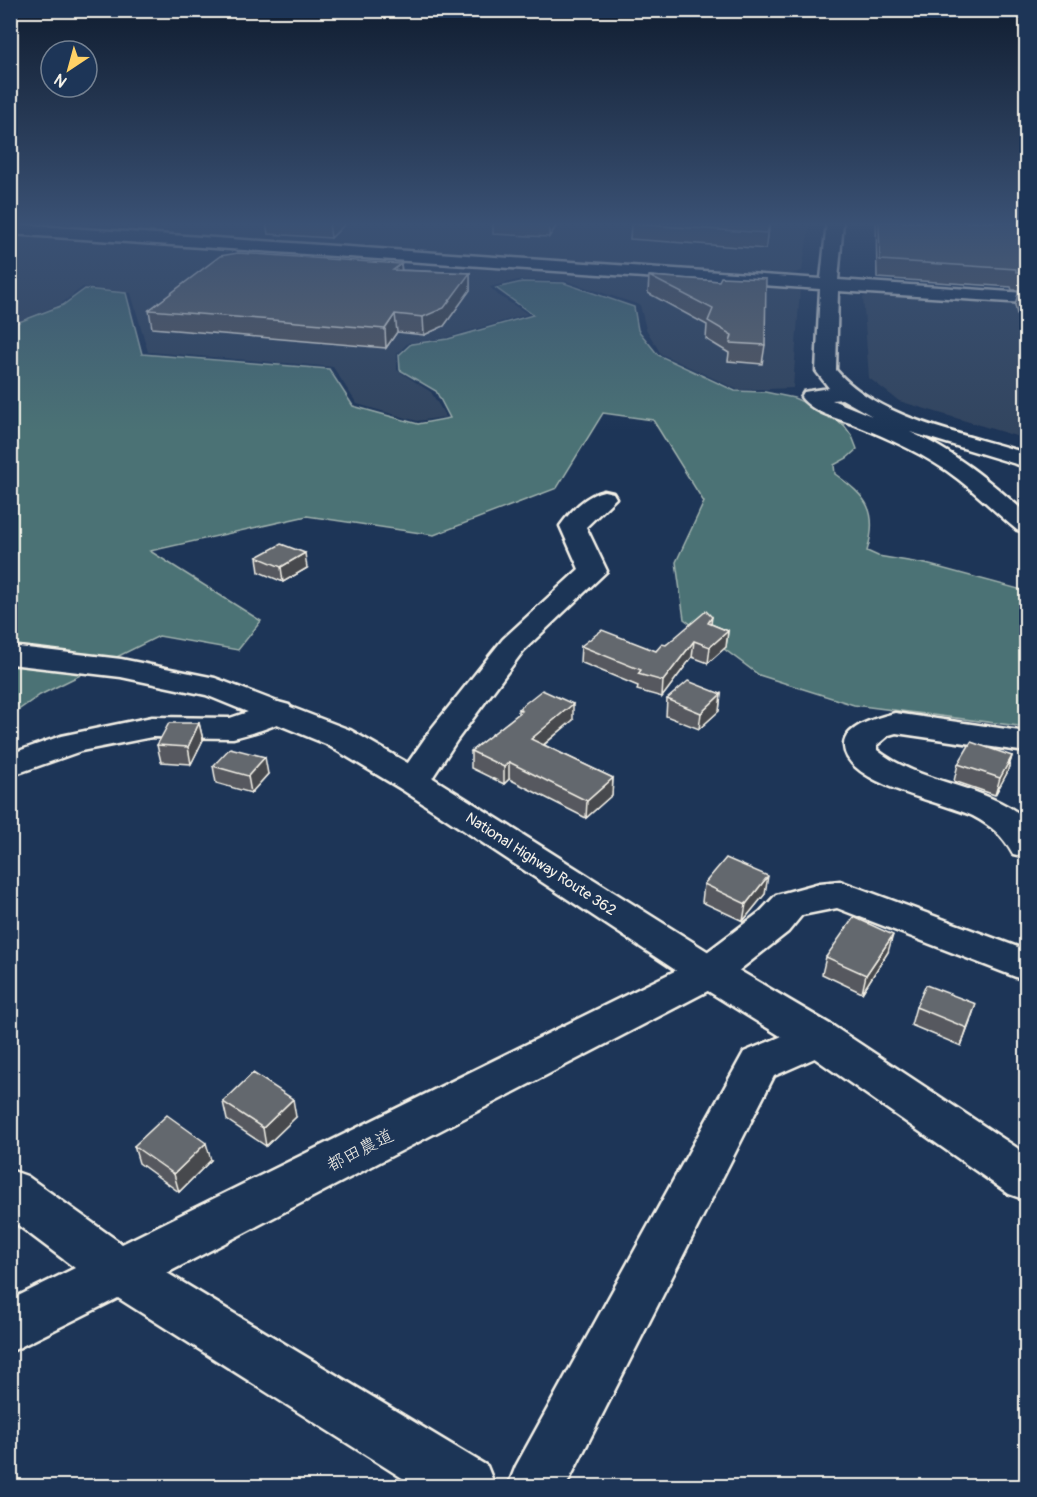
<svg xmlns="http://www.w3.org/2000/svg" width="1037" height="1497" font-family="Pangolin,'Klee One',sans-serif">
<rect width="100%" height="100%" fill="#1d3557"/>
<filter id="ink" filterUnits="userSpaceOnUse"><feTurbulence type="fractalNoise" baseFrequency=".0167" numOctaves="2"/><feDisplacementMap in="SourceGraphic" scale="12" xChannelSelector="R" yChannelSelector="G"/><feConvolveMatrix kernelMatrix="1 2 1 2 8 2 1 2 1" color-interpolation-filters="sRGB"/></filter>
<g filter="url(#ink)">
<path fill="#32445e" d="M 10,222 L 810,222 L 802,271 L 789,274 L 11,224 Z
M 10,233 L 788,283 L 800,289 L 793,388 L 738,390 L 661,354 L 646,329 L 640,305 L 566,281 L 518,280 L 490,287 L 498,295 L 528,314 L 445,338 L 408,343 L 397,354 L 397,370 L 431,392 L 446,417 L 417,421 L 357,404 L 333,367 L 148,352 L 131,293 L 83,287 L 61,304 L 11,324 Z
M 882,293 L 1026,303 L 1026,439 L 899,401 L 869,378 L 863,297 Z"/>
<path fill="#4b7275" stroke="#a0b2ae" stroke-width="1.5" d="M 522,282 L 564,283 L 634,307 L 638,330 L 658,355 L 735,391 L 765,392 L 794,398 L 821,410 L 844,425 L 852,436 L 857,449 L 847,458 L 834,465 L 835,474 C 867,497 879,511 867,551 L 878,556 L 926,564 L 1026,591 L 1026,727 L 854,705 L 759,675 L 684,619 L 676,562 L 704,502 L 653,420 L 603,413 L 557,488 L 434,535 L 307,516 L 150,551 L 261,621 L 238,650 L 159,636 L 40,695 L 11,715 L 11,325 L 63,305 L 85,289 L 126,293 L 142,354 L 329,369 L 353,406 L 418,424 L 450,418 L 436,391 L 400,370 L 399,355 L 411,344 L 448,339 L 533,315 L 496,288 Z"/>
<g fill="none" stroke-linecap="round" stroke-linejoin="round">
<g stroke="#f4f1e8" stroke-width="5">
<path id="minor" d="M 827,222 L 843,222 L 838,280 L 1026,293 L 1026,303 L 838,291 L 836,370 C 879,420 966,434 1026,453 L 1026,467 L 910,432 C 957,453 988,480 1026,513 L 1026,533 L 1017,530 C 997,514 979,495 958,479 C 927,455 890,439 853,424 C 836,418 812,412 801,397 L 804,392 L 829,388 L 816,371 L 820,289 L 10,234 L 10,224 L 821,279 ZM 842,399 L 872,416 L 832,400 Z
M 604,491 L 613,493 L 616,498 L 586,527 L 607,571 L 523,651 L 457,740 L 425,789 L 413,792 L 401,789 L 396,781 L 401,773 L 432,728 L 503,639 L 579,569 L 560,526 C 571,511 585,495 604,491 Z
M 278,702 L 289,705 L 294,712 C 285,725 249,734 233,738 L 152,737 L 81,751 L 10,776 L 10,754 L 61,736 L 152,717 L 230,718 Z
M 895,713 L 1026,732 L 1026,752 L 896,733 L 889,735 L 877,745 L 877,750 C 921,785 983,783 1026,819 L 1026,857 L 1013,854 C 1003,836 992,826 973,816 C 944,802 845,784 844,746 C 843,726 880,717 895,713 Z
M 840,881 L 1026,950 L 1026,981 L 837,908 L 802,915 L 788,932 L 723,983 L 167,1273 L 487,1466 L 495,1486 L 415,1486 L 118,1298 L 10,1352 L 10,1300 L 75,1268 L 10,1219 L 10,1170 L 27,1176 L 122,1244 L 695,961 L 760,912 L 776,895 L 820,883 Z
M 818,1021 L 833,1026 L 839,1038 L 833,1050 L 774,1076 L 566,1486 L 508,1486 L 516,1466 L 744,1052 Z"/>
</g>
<g stroke="#f4f1e8" stroke-width="5">
<path id="highway" d="M 10,646 L 121,659 L 215,678 L 350,730 L 425,773 L 723,961 L 833,1026 L 1026,1154 L 1026,1200 L 1009,1194 L 803,1050 L 695,983 L 401,789 L 326,744 L 206,695 L 121,677 L 10,664 Z"/>
</g>
<use href="#minor" fill="#1d3557" fill-rule="evenodd"/>
<use href="#highway" fill="#1d3557" fill-rule="evenodd"/>
</g>
<path fill="#56595f" stroke="#f4f1e8" stroke-width="1.5" d="M 266,222 L 347,222 L 331,238 L 268,234 Z
M 493,222 L 559,222 L 549,237 L 493,234 Z
M 770,222 L 766,249 L 630,239 L 631,224 Z
M 876,222 L 1026,222 L 1026,355 L 1015,305 L 1019,290 L 1012,290 L 1011,287 L 877,278 Z
M 401,264 L 402,270 L 470,273 L 470,290 L 444,326 L 424,335 L 397,332 L 386,348 L 152,328 L 149,310 Z
M 649,276 L 719,281 L 765,345 L 762,364 L 728,361 L 729,353 L 706,339 L 707,325 L 648,293 Z
M 257,557 L 307,568 L 283,582 L 259,572 Z
M 712,617 L 711,624 L 728,631 L 726,647 L 708,663 L 692,657 L 662,697 L 637,690 L 638,686 L 580,662 L 581,646 L 656,651 Z
M 721,694 L 719,711 L 699,729 L 666,716 L 667,699 Z
M 518,709 L 573,720 L 544,745 L 613,778 L 612,795 L 586,818 L 509,779 L 504,784 L 471,768 L 471,751 L 518,714 Z
M 199,723 L 203,740 L 191,764 L 161,762 L 157,745 Z
M 1012,756 L 1007,773 L 995,795 L 954,781 L 958,764 Z
M 213,766 L 268,774 L 251,793 L 216,783 Z
M 704,884 L 765,894 L 743,921 L 702,902 Z
M 888,952 L 862,993 L 822,974 L 826,957 Z
M 916,1007 L 970,1022 L 961,1046 L 911,1025 Z
M 223,1102 L 296,1117 L 266,1146 L 227,1120 Z
M 134,1146 L 211,1160 L 179,1192 L 139,1163 Z"/>
<path fill="#46494d" stroke="#f4f1e8" stroke-width="1.5" d="M 329,222 L 347,222 L 331,238 Z
M 549,222 L 559,222 L 549,237 Z
M 770,222 L 770,223 L 766,249 L 767,233 Z
M 401,264 L 402,281 L 393,270 Z
M 470,273 L 470,290 L 444,326 L 424,335 L 423,317 Z
M 395,314 L 397,332 L 386,348 L 385,329 Z
M 305,553 L 307,568 L 283,582 L 281,567 Z
M 728,631 L 726,647 L 708,663 L 710,647 Z
M 694,641 L 692,657 L 662,697 L 663,681 Z
M 721,694 L 719,711 L 699,729 L 701,713 Z
M 573,704 L 573,720 L 531,755 L 531,739 Z
M 199,723 L 203,740 L 191,764 L 188,747 Z
M 1012,756 L 1007,773 L 995,795 L 1000,778 Z
M 265,757 L 268,774 L 251,793 L 248,776 Z
M 509,762 L 509,779 L 504,784 L 504,767 Z
M 613,778 L 612,795 L 586,818 L 587,801 Z
M 768,876 L 765,894 L 743,921 L 746,904 Z
M 893,935 L 888,952 L 862,993 L 866,975 Z
M 976,1004 L 970,1022 L 961,1046 L 967,1028 Z
M 293,1099 L 296,1117 L 266,1146 L 263,1128 Z
M 206,1143 L 211,1160 L 179,1192 L 174,1174 Z"/>
<path fill="#64686e" stroke="#f4f1e8" stroke-width="1.5" d="M 632,222 L 770,222 L 767,233 L 631,224 Z
M 879,222 L 1026,222 L 1026,272 L 1016,272 L 1016,269 L 880,260 Z
M 238,253 L 401,264 L 393,270 L 470,273 L 444,308 L 423,317 L 395,314 L 385,329 L 149,310 L 220,256 Z
M 649,276 L 719,281 L 721,277 L 766,279 L 765,345 L 730,343 L 732,335 L 708,321 L 713,309 Z
M 1020,286 L 1026,286 L 1026,315 Z
M 281,544 L 305,553 L 281,567 L 257,557 Z
M 706,611 L 712,617 L 708,623 L 728,631 L 710,647 L 694,641 L 663,681 L 638,674 L 641,670 L 581,646 L 602,630 L 656,651 L 662,644 L 666,645 Z
M 688,681 L 721,694 L 701,713 L 667,699 Z
M 542,690 L 573,704 L 531,739 L 613,778 L 587,801 L 509,762 L 504,767 L 471,751 L 522,711 L 518,709 Z
M 169,723 L 199,723 L 188,747 L 157,745 Z
M 971,742 L 1012,756 L 1000,778 L 958,764 Z
M 230,748 L 265,757 L 248,776 L 213,766 Z
M 726,858 L 768,876 L 746,904 L 704,884 Z
M 854,917 L 893,935 L 866,975 L 826,957 Z
M 926,985 L 976,1004 L 967,1028 L 916,1007 Z
M 253,1073 L 293,1099 L 263,1128 L 223,1102 Z
M 167,1115 L 206,1143 L 174,1174 L 134,1146 Z"/>
</g>
<linearGradient id="sky" x2="0" y2="1"><stop stop-color="#101d30"/><stop offset="0.52" stop-color="#3a5174"/><stop offset="1" stop-color="#3a5174" stop-opacity="0"/></linearGradient>
<rect width="1037" height="431" fill="url(#sky)"/>
<g text-anchor="middle" stroke-width="5" stroke-linejoin="round" paint-order="stroke">
<g font-size="15" fill="#f4f1e8" stroke="#1d3557">
<text transform="translate(541 864) rotate(33)" y="5">National Highway Route 362</text>
</g>
<g font-size="18" fill="#f4f1e8" stroke="#1d3557">
<text transform="translate(360 1150) rotate(-27)" y="6">都田農道</text>
</g>
</g>
<rect width="1037" height="1497" fill="none" stroke="#1d3557" stroke-width="36"/>
<rect x="18" y="18" width="1001" height="1461" fill="none" stroke="#f4f1e8" stroke-width="2" filter="url(#ink)"/>
<g transform="translate(69 69) rotate(216)"><circle r="28" fill="#1d3557" stroke="#738091" stroke-width="1.5"/>
<path d="M0-4.5L10 22L0 15L-10 22Z" fill="#ffd166"/>
<text y="-9" font-size="16" font-weight="bold" text-anchor="middle" fill="#f4f1e8">N</text>
</g>
</svg>
